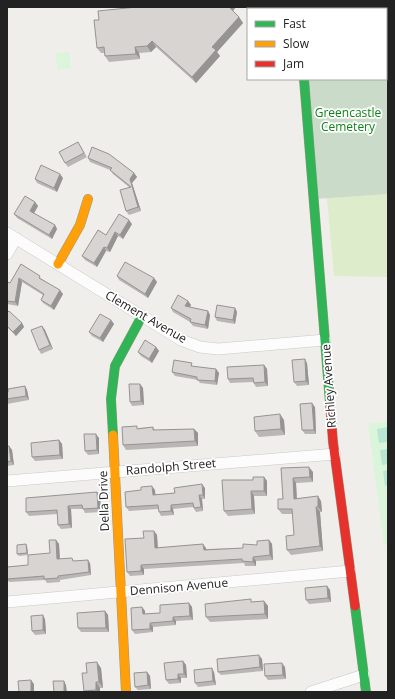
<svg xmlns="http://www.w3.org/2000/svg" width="395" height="699" font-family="'Open Sans',sans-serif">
<rect width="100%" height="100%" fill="#f0eeeb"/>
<path fill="#ddeccb" d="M 388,194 L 388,277 L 334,276 L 327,198 Z"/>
<path fill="#cbdec1" d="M 312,7 L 388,7 L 388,59 L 386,60 L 386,9 L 313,9 Z"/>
<path fill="#cadbca" d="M 388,59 L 388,194 L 315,199 L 304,79 L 386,79 L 386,60 Z"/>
<path fill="#daf5da" d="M 69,52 L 71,68 L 58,70 L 55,53 Z
M 388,421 L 388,544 L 384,545 L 368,424 Z"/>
<path fill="#b7e6d2" d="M 388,427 L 388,442 L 379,443 L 377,429 Z
M 388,449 L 388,464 L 382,465 L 380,450 Z
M 388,470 L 388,485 L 385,486 L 383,471 Z"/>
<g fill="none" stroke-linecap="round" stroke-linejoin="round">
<g stroke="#c9c8c7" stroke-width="12">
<path id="street" d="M 299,7 L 299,9
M 7,233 L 181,340 L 200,347 L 218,349 L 325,340
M 7,254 L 16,238
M 7,481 L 335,454
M 7,602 L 350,571
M 311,692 L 364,675"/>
</g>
<g stroke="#999a82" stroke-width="10">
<path id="fast" d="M 304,79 L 330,403
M 113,435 L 111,399 L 115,366 L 142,316
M 355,606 L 366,692"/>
</g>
<g stroke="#999a82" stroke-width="10">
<path id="slow" d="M 58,264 L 80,225 L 88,199
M 113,435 L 126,692"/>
</g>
<g stroke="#999a82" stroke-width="10">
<path id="jam" d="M 330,403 L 333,442 L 355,606"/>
</g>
<use href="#street" stroke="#fdfcfc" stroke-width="11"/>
<use href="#fast" stroke="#30b455" stroke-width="9"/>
<use href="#slow" stroke="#ff9f0a" stroke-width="9"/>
<use href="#jam" stroke="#e5322d" stroke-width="9"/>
</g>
<path fill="#b9b6b5" d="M 137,7 L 236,7 L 233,11 L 239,17 L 243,23 L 217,52 L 220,56 L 196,83 L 156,47 L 151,52 L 139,53 L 140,59 L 109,62 L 105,56 L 104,53 L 101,53 L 97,48 L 99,20 Z
M 78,142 L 87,157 L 68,167 L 65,163 Z
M 88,158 L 134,173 L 137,177 L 132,183 L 141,211 L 129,215 L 126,211 L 129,187 L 113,174 L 110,170 L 90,162 Z
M 63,178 L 57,192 L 37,183 L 35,179 Z
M 35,202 L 38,206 L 34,213 L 55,225 L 57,229 L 52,239 L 17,218 L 14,214 Z
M 132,224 L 123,239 L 118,236 L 110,252 L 106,251 L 97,267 L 85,260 L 82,256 L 106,235 Z
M 21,264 L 63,294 L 54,310 L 43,303 L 41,300 L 43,295 L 22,282 L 18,306 L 7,304 L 7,282 L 10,283 Z
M 117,276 L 154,278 L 157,282 L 148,298 L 119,280 Z
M 188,301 L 191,305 L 190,307 L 208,311 L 210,315 L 208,329 L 193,326 L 190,322 L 173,312 L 171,308 Z
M 235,308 L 237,312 L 235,324 L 217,321 L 215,317 Z
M 7,313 L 22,323 L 24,327 L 16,336 L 7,327 Z
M 111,320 L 114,324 L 103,342 L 92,336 L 89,332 Z
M 42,326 L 45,330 L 53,349 L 41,354 L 39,350 Z
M 156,347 L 159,351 L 152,363 L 141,356 L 138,352 Z
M 307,363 L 309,385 L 297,386 L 294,382 Z
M 264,365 L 267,369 L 268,386 L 256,387 L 253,382 L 230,383 L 228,379 Z
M 195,367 L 216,369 L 219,373 L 217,385 L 200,383 L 198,380 L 175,376 L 172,372 Z
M 140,384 L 143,388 L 144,405 L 132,406 L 130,402 Z
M 25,386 L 27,390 L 29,400 L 7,404 L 7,392 Z
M 315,407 L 316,434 L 305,434 L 302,430 Z
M 284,420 L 285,435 L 259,437 L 255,431 Z
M 153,427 L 155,430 L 194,429 L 198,433 L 198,446 L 126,450 L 123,445 L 139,428 Z
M 99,438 L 99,454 L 88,455 L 85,451 Z
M 59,440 L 62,444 L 63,459 L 35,461 L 32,457 Z
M 7,446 L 9,446 L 12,450 L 14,465 L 7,466 Z
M 281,468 L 313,472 L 313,482 L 296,483 L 297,498 L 321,501 L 322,512 L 320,512 L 323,551 L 291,555 L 287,550 L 294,535 L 293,514 L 282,514 L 278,509 L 283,499 Z
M 264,477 L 267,481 L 267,496 L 254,496 L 255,514 L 228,516 L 224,511 L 253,480 Z
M 205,488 L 205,499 L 202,499 L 203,511 L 196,512 L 193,507 L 173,509 L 174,515 L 161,516 L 159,512 L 158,509 L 129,511 L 126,507 L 141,490 L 155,490 L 155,495 L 175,493 Z
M 97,492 L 100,496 L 101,512 L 85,513 L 83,509 L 71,509 L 72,528 L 61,529 L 58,525 L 58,514 L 29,516 L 26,512 Z
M 154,531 L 157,535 L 158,548 L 203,544 L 206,549 L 243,548 L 257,545 L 269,540 L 272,544 L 273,560 L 256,561 L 256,566 L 245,566 L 244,563 L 144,569 L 144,575 L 130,576 L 127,572 L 144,538 Z
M 56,540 L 59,544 L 60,559 L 90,563 L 91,575 L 60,580 L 60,582 L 47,583 L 45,580 L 9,582 L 7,579 L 7,567 L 28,565 L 50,553 Z
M 26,544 L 27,546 L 28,555 L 19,556 L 17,554 Z
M 327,586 L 330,590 L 331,602 L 309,604 L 306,600 Z
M 264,601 L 268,606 L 268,619 L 210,622 L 206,617 L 253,602 Z
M 189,603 L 192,607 L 193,620 L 176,621 L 176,625 L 153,627 L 153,632 L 135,634 L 132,630 L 142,607 L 145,611 L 145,614 L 160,613 Z
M 105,611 L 108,615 L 109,632 L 81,632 L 78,628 Z
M 45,619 L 46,634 L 35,635 L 32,631 Z
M 262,659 L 263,671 L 221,675 L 218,672 Z
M 183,661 L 186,665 L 187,678 L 181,678 L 181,683 L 169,684 L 166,680 Z
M 285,667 L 286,679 L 268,680 L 265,676 Z
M 101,668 L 103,688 L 100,688 L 100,692 L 84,692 L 84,691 L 87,673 Z
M 147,672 L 150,676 L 151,689 L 138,690 L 135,687 Z
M 214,672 L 216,685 L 198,687 L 195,683 Z"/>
<path fill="#969493" d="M 228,7 L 236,7 L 232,12 Z
M 239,17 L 243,23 L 217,52 L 220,56 L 196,83 L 192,77 L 212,47 Z
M 152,41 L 156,47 L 151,52 L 147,46 Z
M 135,47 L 139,53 L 140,59 L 136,54 Z
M 134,173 L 137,177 L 132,183 L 141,211 L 138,207 L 130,179 Z
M 60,174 L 63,178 L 57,192 L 54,188 Z
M 35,202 L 38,206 L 33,215 L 30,211 Z
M 129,220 L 132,224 L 123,239 L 120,235 Z
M 55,225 L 57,229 L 52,239 L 49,235 Z
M 115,232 L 118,236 L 110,252 L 107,248 Z
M 104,247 L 106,251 L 97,267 L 94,263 Z
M 19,278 L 22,282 L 18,306 L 15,302 Z
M 154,278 L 157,282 L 148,298 L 145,294 Z
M 60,290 L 63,294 L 54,310 L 51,306 Z
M 188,301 L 191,305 L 188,310 L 185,306 Z
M 235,308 L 237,312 L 235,324 L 233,320 Z
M 208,311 L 210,315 L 208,329 L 205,325 Z
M 111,320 L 114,324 L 103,342 L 100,338 Z
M 22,323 L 24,327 L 16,336 L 13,332 Z
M 42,326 L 45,330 L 53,349 L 50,345 Z
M 156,347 L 159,351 L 152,363 L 149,359 Z
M 305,359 L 307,363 L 309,385 L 306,381 Z
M 264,365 L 267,369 L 268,386 L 265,382 Z
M 216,369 L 219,373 L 217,385 L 215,381 Z
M 140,384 L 143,388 L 144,405 L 141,401 Z
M 25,386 L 27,390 L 29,400 L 26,396 Z
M 312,403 L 315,407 L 316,434 L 314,430 Z
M 280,414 L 284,420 L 285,435 L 281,429 Z
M 194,429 L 198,433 L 198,446 L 195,441 Z
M 96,434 L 99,438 L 99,454 L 97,450 Z
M 59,440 L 62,444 L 63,459 L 60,455 Z
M 9,446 L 12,450 L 14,465 L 11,461 Z
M 309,467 L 313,472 L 313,482 L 310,477 Z
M 264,477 L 267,481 L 267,496 L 264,491 Z
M 293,478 L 296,483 L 297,504 L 294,499 Z
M 202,484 L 205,488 L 205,499 L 203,495 Z
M 152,486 L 155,490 L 156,499 L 153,495 Z
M 251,491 L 254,496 L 255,514 L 252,509 Z
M 97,492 L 100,496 L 101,512 L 98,508 Z
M 199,495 L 202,499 L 203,511 L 201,507 Z
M 318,496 L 321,501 L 322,512 L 318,507 Z
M 171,505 L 173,509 L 174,515 L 171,511 Z
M 68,506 L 71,509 L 72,528 L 69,524 Z
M 316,507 L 320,512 L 323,551 L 320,546 Z
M 154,531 L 157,535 L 158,552 L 155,548 Z
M 56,540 L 59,544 L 60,563 L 57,559 Z
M 269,540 L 272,544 L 273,560 L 270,555 Z
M 26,544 L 27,546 L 28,555 L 27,553 Z
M 203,544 L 206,548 L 207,554 L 204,550 Z
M 253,557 L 256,561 L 256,566 L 253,562 Z
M 88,560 L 90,563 L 91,575 L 89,572 Z
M 141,565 L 144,569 L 144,575 L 141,571 Z
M 327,586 L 330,590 L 331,602 L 328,598 Z
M 264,601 L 268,606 L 268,619 L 265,614 Z
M 189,603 L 192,607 L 193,620 L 190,616 Z
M 142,607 L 145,611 L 145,618 L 143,614 Z
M 105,611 L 108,615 L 109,632 L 106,628 Z
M 43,615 L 45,619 L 46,634 L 43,630 Z
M 173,617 L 176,621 L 176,625 L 173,621 Z
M 150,623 L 153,627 L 153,632 L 150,629 Z
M 259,655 L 262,659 L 263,671 L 260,667 Z
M 183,661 L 186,665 L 187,678 L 184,674 Z
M 97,662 L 101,668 L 103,688 L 99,682 Z
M 282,663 L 285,667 L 286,679 L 283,675 Z
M 212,668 L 214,672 L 216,685 L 213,681 Z
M 147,672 L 150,676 L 151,689 L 148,685 Z
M 178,674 L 181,678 L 181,683 L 178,679 Z
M 31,680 L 34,684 L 34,692 L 31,692 Z
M 64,681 L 66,685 L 67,692 L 64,692 Z
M 96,682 L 100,688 L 100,692 L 98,692 L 96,690 Z"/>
<path fill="#d7d4d2" stroke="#969493" d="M 137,7 L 229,7 L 239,17 L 212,47 L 216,50 L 192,77 L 152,41 L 147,46 L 135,47 L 136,54 L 105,56 L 104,47 L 97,48 L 94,20 L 99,20 L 98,11 Z
M 78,142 L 84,153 L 65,163 L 59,152 Z
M 92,147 L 109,154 L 134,173 L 130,179 L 138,207 L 126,211 L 120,190 L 131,187 L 110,170 L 112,168 L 88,158 Z
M 41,165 L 60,174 L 54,188 L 35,179 Z
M 25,196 L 35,202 L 30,211 L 55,225 L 49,235 L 14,214 Z
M 119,214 L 129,220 L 120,235 L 115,232 L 107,248 L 104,247 L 94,263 L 82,256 L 98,230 L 106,235 Z
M 125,262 L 154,278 L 145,294 L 117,276 Z
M 21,264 L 40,276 L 39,278 L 60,290 L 51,306 L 41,300 L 44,294 L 19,278 L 15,302 L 7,301 L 7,282 L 10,283 Z
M 178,295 L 188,301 L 185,306 L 208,311 L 205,325 L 190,322 L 191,319 L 171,308 Z
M 217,305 L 235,308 L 233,320 L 215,317 Z
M 9,311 L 22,323 L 13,332 L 7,326 L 7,313 Z
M 100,314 L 111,320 L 100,338 L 89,332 Z
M 42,326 L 50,345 L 39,350 L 31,330 Z
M 145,340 L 156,347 L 149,359 L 138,352 Z
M 305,359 L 306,381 L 294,382 L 292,360 Z
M 174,360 L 192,363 L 191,366 L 216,369 L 215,381 L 197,380 L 197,377 L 172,372 Z
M 264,365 L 265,382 L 254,383 L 253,378 L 228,379 L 227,367 Z
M 129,384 L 140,384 L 141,401 L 130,402 Z
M 25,386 L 26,396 L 7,399 L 7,392 L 8,392 L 8,389 Z
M 312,403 L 314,430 L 302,430 L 300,404 Z
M 280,414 L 281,429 L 255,431 L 254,417 Z
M 137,426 L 137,429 L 153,427 L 153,430 L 194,429 L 195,441 L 123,445 L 122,427 Z
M 84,434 L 96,434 L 97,450 L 85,451 Z
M 59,440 L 60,455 L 32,457 L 31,443 Z
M 7,446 L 9,446 L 11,461 L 7,462 Z
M 309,467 L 310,477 L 293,478 L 294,499 L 318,496 L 318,507 L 316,507 L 320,546 L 287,550 L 286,536 L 294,535 L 292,509 L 278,509 L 278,499 L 283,499 L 281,468 Z
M 253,477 L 264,477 L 264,491 L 251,491 L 252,509 L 224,511 L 222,480 L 253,480 Z
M 202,484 L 203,495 L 199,495 L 201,507 L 194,508 L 193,503 L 171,505 L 171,511 L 159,512 L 158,505 L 126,507 L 125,492 L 141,490 L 141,487 L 152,486 L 153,495 L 175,493 L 174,488 Z
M 97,492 L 98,508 L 83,509 L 82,505 L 68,506 L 69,524 L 58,525 L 57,510 L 26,512 L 26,498 Z
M 143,531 L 154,531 L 155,548 L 203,544 L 204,550 L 243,548 L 243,544 L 257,545 L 257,541 L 269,540 L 270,555 L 253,557 L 253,562 L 242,561 L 242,559 L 141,565 L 141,571 L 127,572 L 125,539 L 144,538 Z
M 49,540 L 56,540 L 57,559 L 72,558 L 73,561 L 88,560 L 89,572 L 58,576 L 58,578 L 44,579 L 44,576 L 7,579 L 7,567 L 28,565 L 28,555 L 50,553 Z
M 26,544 L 27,553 L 17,554 L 17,545 Z
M 327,586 L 328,598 L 306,600 L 305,588 Z
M 251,599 L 251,602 L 264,601 L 265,614 L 206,617 L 205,604 Z
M 189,603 L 190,616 L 173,617 L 173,621 L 150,623 L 150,629 L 132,630 L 131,608 L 142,607 L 143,614 L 160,613 L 160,605 Z
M 105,611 L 106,628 L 78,628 L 77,613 Z
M 43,615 L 43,630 L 32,631 L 31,616 Z
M 259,655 L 260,667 L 218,672 L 217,659 Z
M 183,661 L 184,674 L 178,674 L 178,679 L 166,680 L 164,663 Z
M 97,662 L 99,682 L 96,682 L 96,690 L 84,691 L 82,673 L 87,673 L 86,663 Z
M 282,663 L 283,675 L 265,676 L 264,664 Z
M 212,668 L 213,681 L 195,683 L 194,670 Z
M 147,672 L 148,685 L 135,687 L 134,673 Z
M 31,680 L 31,692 L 19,692 L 18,681 Z
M 53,681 L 64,681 L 64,692 L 54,692 Z"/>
<g text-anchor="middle" stroke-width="3.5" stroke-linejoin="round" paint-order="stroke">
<g font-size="12" fill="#0c8416" stroke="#fff">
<text x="348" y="117">Greencastle<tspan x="348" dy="14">Cemetery</tspan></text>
</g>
<g font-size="12" fill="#222" stroke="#fff">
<text transform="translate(146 317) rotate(30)" y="4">Clement Avenue</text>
<text transform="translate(329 386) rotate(-94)" y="4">Richley Avenue</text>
<text transform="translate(171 467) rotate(-5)" y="4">Randolph Street</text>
<text transform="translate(104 501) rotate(-92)" y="4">Della Drive</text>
<text transform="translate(179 587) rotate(-5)" y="4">Dennison Avenue</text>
</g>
</g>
<rect width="395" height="699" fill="none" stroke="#222222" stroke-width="16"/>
<rect x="247" y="8" width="140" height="72" fill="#ffffff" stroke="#a7a7a7"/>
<rect x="255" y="21" width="20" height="6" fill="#30b455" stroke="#a7a7a7"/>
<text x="283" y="28" font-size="12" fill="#222222">Fast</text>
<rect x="255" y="41" width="20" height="6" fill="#ff9f0a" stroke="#a7a7a7"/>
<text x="283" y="48" font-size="12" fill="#222222">Slow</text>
<rect x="255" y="61" width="20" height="6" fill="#e5322d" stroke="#a7a7a7"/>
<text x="283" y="68" font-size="12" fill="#222222">Jam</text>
</svg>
